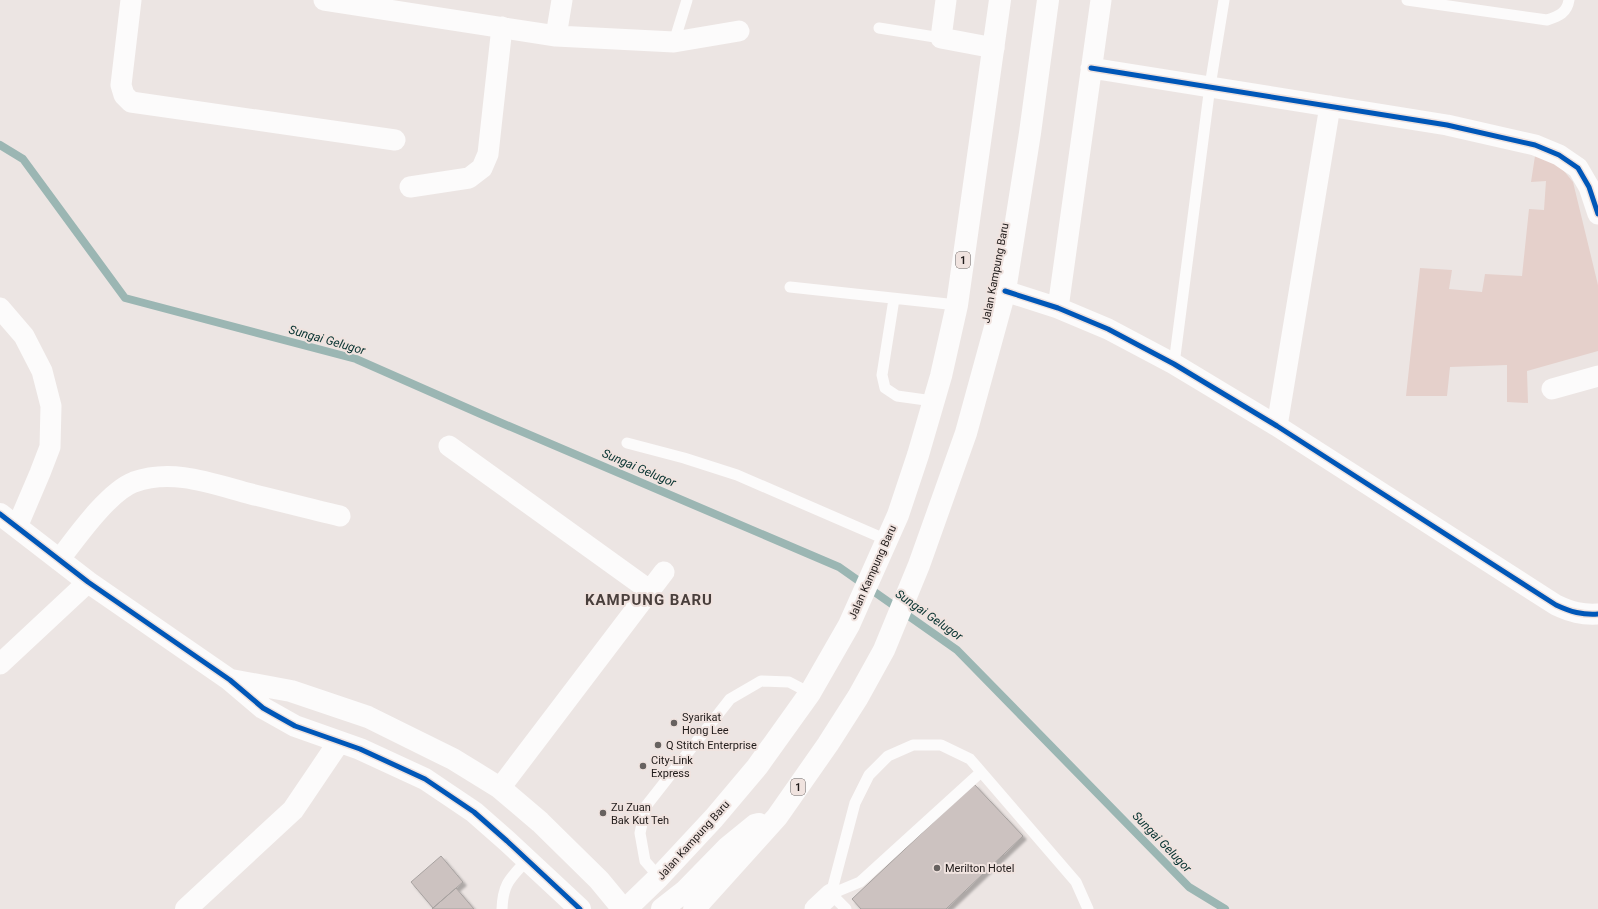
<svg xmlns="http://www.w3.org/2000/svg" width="1598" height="909" font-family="Roboto,sans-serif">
<defs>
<filter id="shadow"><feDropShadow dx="3.5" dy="3.5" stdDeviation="1" flood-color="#0004"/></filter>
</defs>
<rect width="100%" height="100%" fill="#ece5e3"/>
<path fill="#e5d0cb" d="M 1535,156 L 1555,160 L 1573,182 L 1598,285 L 1598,351 L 1527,371 L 1528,403 L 1507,402 L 1507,365 L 1450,367 L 1447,396 L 1406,396 L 1420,268 L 1452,270 L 1449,289 L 1482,292 L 1485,274 L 1522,276 L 1529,209 L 1544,210 L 1546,181 L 1531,182 Z"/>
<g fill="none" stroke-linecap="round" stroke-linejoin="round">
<path stroke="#9bb6b3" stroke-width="8" d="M 0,145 L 23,159 L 125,298 L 356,359 L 483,415 L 839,567 L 957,650 L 1189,887 L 1225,909"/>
</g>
<path fill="#ccc2c0" stroke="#a7a2a0" filter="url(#shadow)" d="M 974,784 L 1023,836 L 946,909 L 861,909 L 852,899 Z
M 441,856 L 463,882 L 433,908 L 411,882 Z
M 456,888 L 474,909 L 432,909 L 433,908 Z"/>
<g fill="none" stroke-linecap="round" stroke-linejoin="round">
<path stroke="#fcfbfb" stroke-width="11" d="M 1407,0 L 1547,20 C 1559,16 1567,13 1569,0
M 879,28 L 941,38
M 674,42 L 687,0
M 790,287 L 957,305
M 894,299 L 882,375 L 885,388 L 897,396 L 933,401
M 1174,364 L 1210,86 L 1224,0
M 627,443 L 684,458 L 737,475 L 887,540
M 659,877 L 645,861 L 640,833 L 646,806 L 730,699 L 761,681 L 789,682 L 810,693
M 831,894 L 855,803 L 869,775 L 888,756 L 913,745 L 941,745 L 970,759 L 1076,882 L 1088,909
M 831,894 L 860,882 L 981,772
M 831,894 L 846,909
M 502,909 C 503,883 510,879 527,860"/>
<path stroke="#fcfbfb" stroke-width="21" d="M 131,0 L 121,85 L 124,95 L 131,102 L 395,140
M 324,0 L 556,36 L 674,42 L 739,31
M 946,0 L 941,38 L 994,48
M 556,36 L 562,0
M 1091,68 L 1447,125 L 1535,145 L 1559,155 L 1578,168 L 1589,187 L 1598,214
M 410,187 L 469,178 L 482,168 L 488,154 L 502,27
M 1005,291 L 1058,308 L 1108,329 L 1174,364 L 1277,426 L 1556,605 C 1571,612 1582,615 1598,614
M 0,308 L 24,336 L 42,371 L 51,406 L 50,447 L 40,473 L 17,527
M 1058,308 L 1101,0
M 1552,389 L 1598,376
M 1277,426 L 1330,106
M 449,446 L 649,590
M 59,560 C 76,538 108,492 134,482 C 173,468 213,484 251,494 C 280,501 310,509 340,516
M 0,664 L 88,582
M 500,788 L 664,572
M 815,909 L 831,894"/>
<path stroke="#fcfbfb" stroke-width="22" d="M 0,514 L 88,582 L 230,680 L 263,708 L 295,726 L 360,749 L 425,779 L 474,812 L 507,841 L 580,909
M 231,680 L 291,691 L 368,717 L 453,759 L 500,788 L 540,822 L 599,880 L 623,909
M 186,909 L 293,810 L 339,742"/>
<path stroke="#fcfbfb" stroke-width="22" d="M 626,909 L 659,877 L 714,818 L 757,767 L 810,693 L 849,625 L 898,515 L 918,455 L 941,376 L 957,305 L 1000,0
M 662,909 L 685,891 L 728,847 L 755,825 L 759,824
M 694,909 L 777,817 L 828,744 L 858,697 L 884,650 L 919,565 L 966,433 L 1005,291 L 1030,133 L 1048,0"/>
<g stroke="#f0e3df" stroke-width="8">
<path id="cycleway" d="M 1091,68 L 1447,125 L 1535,145 L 1559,155 L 1578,168 L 1589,187 L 1598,214
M 1005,291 L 1058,308 L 1108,329 L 1174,364 L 1277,426 L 1556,605 C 1571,612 1582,615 1598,614
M 0,514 L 88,582 L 230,680 L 263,708 L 295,726 L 360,749 L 425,779 L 474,812 L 507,841 L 580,909"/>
</g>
<use href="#cycleway" stroke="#0057b8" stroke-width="5"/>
</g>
<g fill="#676260" stroke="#f0e3df" stroke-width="1.5">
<circle cx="674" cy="723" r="4"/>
<circle cx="658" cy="745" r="4"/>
<circle cx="643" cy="766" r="4"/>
<circle cx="603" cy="813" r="4"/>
<circle cx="937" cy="868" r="4"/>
</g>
<g text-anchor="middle" stroke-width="4" stroke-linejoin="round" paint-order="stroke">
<g fill="#f0e3df" stroke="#5e5755" stroke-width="1">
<rect x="956" y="252" width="14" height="16" rx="3"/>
<rect x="791" y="779" width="14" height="16" rx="3"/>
</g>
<g font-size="10" font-weight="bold" fill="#201b1a">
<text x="963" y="264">1</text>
<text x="798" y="791">1</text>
</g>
<g font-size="11" fill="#201b1a" stroke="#f0e3df">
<text transform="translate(995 273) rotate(-79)" y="4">Jalan Kampung Baru</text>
<text transform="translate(872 572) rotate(-66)" y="4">Jalan Kampung Baru</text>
<text transform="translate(693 840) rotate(-48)" y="4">Jalan Kampung Baru</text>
</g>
<g font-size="11" fill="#201b1a" stroke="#f0e3df" text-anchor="start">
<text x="682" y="721">Syarikat<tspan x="682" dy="13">Hong Lee</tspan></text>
<text x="666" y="749">Q Stitch Enterprise</text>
<text x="651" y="764">City-Link<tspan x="651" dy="13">Express</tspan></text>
<text x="611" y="811">Zu Zuan<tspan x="611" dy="13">Bak Kut Teh</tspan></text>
<text x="945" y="872">Merilton Hotel</text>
</g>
<g font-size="12" font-style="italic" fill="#05312f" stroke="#f0e3df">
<text transform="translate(327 340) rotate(16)" y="4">Sungai Gelugor</text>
<text transform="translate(639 468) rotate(23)" y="4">Sungai Gelugor</text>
<text transform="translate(929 615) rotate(35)" y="4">Sungai Gelugor</text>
<text transform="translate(1162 842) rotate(46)" y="4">Sungai Gelugor</text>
</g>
<g font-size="15" font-weight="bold" letter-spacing="1" fill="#493f3c" stroke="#f0e3df">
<text x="649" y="605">KAMPUNG BARU</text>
</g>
</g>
</svg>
